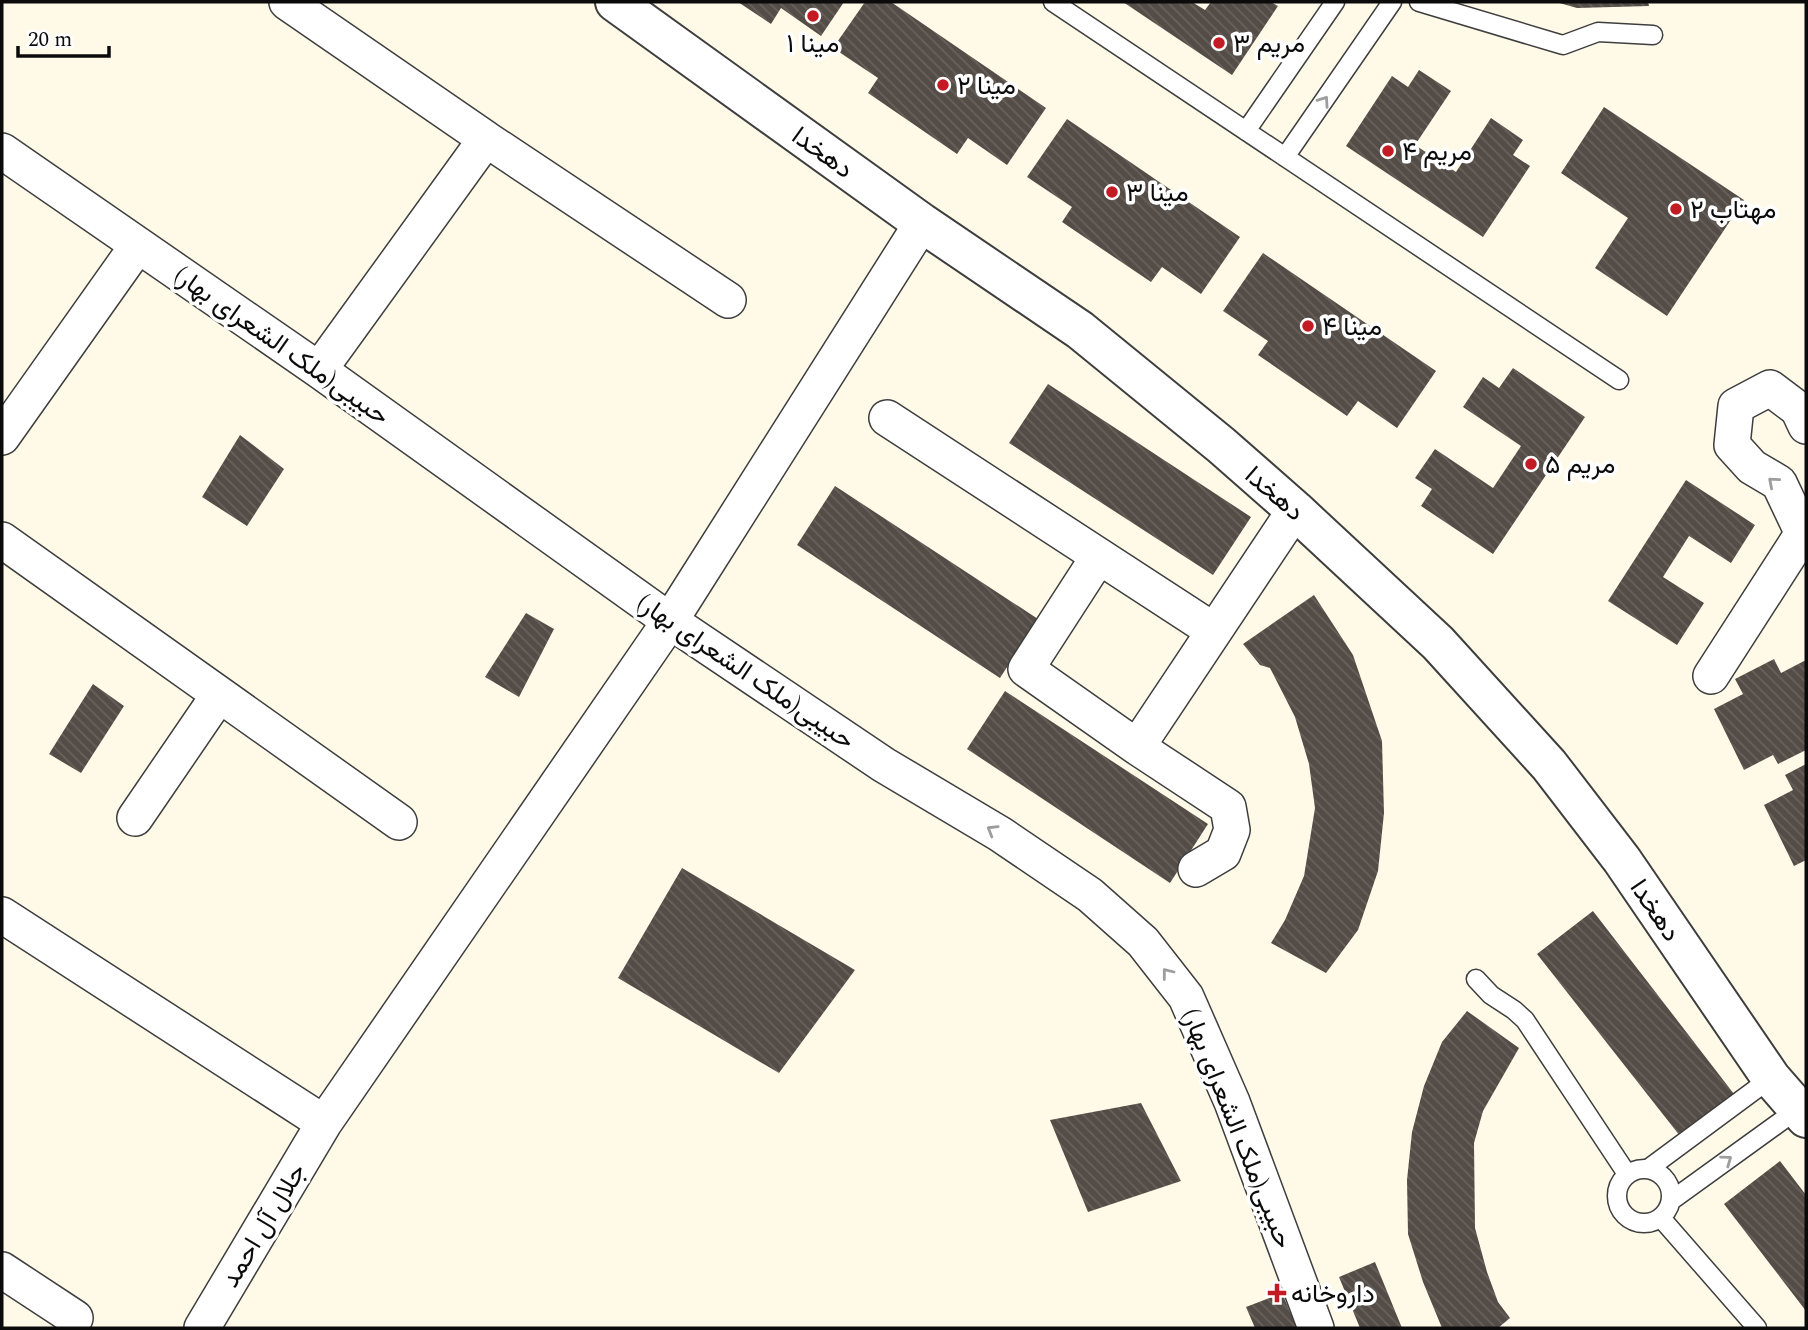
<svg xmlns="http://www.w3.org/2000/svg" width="1808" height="1330" font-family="Spectral,Vazirmatn,serif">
<defs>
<pattern id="building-back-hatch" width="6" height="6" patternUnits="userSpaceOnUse" patternTransform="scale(1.75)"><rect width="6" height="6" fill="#544c46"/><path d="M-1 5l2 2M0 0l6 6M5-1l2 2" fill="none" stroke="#68615c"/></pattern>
</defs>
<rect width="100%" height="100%" fill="#fffae8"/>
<path fill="url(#building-back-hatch)" d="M 738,2 L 844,2 L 821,36 L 781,8 L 771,24 Z
M 865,2 L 891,2 L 1046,108 L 1007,165 L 968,138 L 957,154 L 868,93 L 878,78 L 833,48 Z
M 1123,2 L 1192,2 L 1205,10 L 1211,2 L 1271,2 L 1278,6 L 1232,75 Z
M 1556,2 L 1648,2 L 1649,6 L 1577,8 Z
M 1419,70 L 1451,91 L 1415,145 L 1456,172 L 1491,118 L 1523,140 L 1513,155 L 1530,166 L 1483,237 L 1346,146 L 1392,76 L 1408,87 Z
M 1604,107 L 1744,200 L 1667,316 L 1595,268 L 1628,218 L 1561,173 Z
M 1067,119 L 1240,237 L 1201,294 L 1162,267 L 1151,282 L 1062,222 L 1072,207 L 1027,177 Z
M 1263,253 L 1436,371 L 1397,428 L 1358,401 L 1347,416 L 1258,355 L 1268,341 L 1223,311 Z
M 1513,368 L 1585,417 L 1493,554 L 1421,506 L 1432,489 L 1415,478 L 1435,449 L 1493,488 L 1521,446 L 1463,407 L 1483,377 L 1499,388 Z
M 1048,384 L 1251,517 L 1213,575 L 1009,443 Z
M 240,435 L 284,469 L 247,526 L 202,497 Z
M 1686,480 L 1755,525 L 1731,563 L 1689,536 L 1663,577 L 1704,603 L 1677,645 L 1608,601 Z
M 835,486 L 1038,619 L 1000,678 L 797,545 Z
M 1314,595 L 1353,655 L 1382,741 L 1384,813 L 1378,871 L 1358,930 L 1326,973 L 1271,943 L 1285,920 L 1304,876 L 1315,808 L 1309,764 L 1295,717 L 1270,668 L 1260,665 L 1243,644 Z
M 526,613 L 554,629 L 519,697 L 485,677 Z
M 1774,659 L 1781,673 L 1806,660 L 1806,750 L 1778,764 L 1773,755 L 1744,770 L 1714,709 L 1743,694 L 1735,679 Z
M 93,684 L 124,706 L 81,773 L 49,754 Z
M 1005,691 L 1208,824 L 1170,883 L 967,749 Z
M 1806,764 L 1806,860 L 1794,866 L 1764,805 L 1793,790 L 1785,775 Z
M 682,868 L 855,970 L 779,1073 L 618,978 Z
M 1593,911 L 1734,1094 L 1680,1136 L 1537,954 Z
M 1467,1011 L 1519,1048 L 1483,1111 L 1474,1143 L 1475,1228 L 1487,1272 L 1498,1302 L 1510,1318 L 1498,1328 L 1442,1328 L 1423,1282 L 1408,1234 L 1407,1180 L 1412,1132 L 1424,1086 L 1442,1042 Z
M 1141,1103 L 1181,1181 L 1088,1212 L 1050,1120 Z
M 1780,1161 L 1806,1195 L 1806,1311 L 1724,1204 Z
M 1375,1262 L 1402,1328 L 1360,1328 L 1339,1277 Z
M 1282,1293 L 1297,1328 L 1255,1328 L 1246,1307 Z"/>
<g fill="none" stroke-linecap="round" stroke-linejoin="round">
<g stroke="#3e3e3e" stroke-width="21">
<path id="service" d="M 1053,2 L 1619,380
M 1419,2 L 1563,45 L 1598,32 L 1653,35
M 1246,131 L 1335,2
M 1285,157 L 1392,2
M 1476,979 L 1491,995 L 1514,1010 L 1525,1020 L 1627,1174
M1617 1196a27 27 0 1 1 54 0a27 27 0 1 1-54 0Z
M 1648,1169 L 1771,1078
M 1672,1200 L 1798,1109
M 1661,1218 L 1757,1328"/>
</g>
<g stroke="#3e3e3e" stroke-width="38">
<path id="minor" d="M 287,2 L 486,139
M 2,151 L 319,370 L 670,621 L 884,765 L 1000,834 L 1090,895 L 1143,942 L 1186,997 L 1232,1102 L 1316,1328
M 319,370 L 486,139 L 728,300
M 887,418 L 1214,631
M 1806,426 L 1798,409 L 1770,388 L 1736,406 L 1732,445 L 1752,467 L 1779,483 L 1806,540
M 2,437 L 138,245
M 2,540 L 399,822
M 1099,556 L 1026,669 L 1137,747 L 1228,807 L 1232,830 L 1223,853 L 1196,869
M 1711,676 L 1803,533
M 1137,747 L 1295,510
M 135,818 L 219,695
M 2,915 L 324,1123
M 2,1270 L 75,1318
M 202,1328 L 324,1123 L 670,621 L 922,223"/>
</g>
<g stroke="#3e3e3e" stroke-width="42">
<path id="tertiary" d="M 615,2 L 922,223 L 1080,330 L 1221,445 L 1295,510 L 1438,643 L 1549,765 L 1622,860 L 1771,1078 L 1806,1118"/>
</g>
<use href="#service" stroke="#fff" stroke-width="18"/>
<use href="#minor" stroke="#fff" stroke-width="35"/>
<use href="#tertiary" stroke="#fff" stroke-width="38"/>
</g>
<defs><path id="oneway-chevron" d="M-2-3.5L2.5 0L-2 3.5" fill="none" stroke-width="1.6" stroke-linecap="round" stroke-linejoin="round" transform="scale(1.75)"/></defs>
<g stroke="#9d9d9d">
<use href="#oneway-chevron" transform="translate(1324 101) rotate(-55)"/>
<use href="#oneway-chevron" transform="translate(1773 482) rotate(-139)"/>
<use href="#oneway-chevron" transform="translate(992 830) rotate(-149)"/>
<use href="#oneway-chevron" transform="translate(1167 973) rotate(-128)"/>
<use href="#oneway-chevron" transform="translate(1727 1160) rotate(-36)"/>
</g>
<g fill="#c21b24" stroke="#fff" stroke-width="2.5">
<circle cx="813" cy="16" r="7"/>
<circle cx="1219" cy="43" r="7"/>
<circle cx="943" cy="85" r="7"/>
<circle cx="1388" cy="151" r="7"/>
<circle cx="1112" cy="192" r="7"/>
<circle cx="1676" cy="209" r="7"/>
<circle cx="1308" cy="326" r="7"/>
<circle cx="1531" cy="464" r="7"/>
<path d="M1273.5 1282.5h7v7h7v7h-7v7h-7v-7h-7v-7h7z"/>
</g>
<g text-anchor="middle" stroke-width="7" stroke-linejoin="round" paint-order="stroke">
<g font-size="26" fill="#0b0b0b" stroke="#fff" text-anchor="start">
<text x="813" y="52" text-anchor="middle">مینا ۱</text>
<text x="1233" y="52">مریم ۳</text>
<text x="957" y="94">مینا ۲</text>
<text x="1402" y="160">مریم ۴</text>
<text x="1126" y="201">مینا ۳</text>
<text x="1690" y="218">مهتاب ۲</text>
<text x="1322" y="335">مینا ۴</text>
<text x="1545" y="473">مریم ۵</text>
<text x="1291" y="1302">داروخانه</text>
</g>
<g font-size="26" fill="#0b0b0b" stroke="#fff">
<text transform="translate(823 152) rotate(36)" y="9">دهخدا</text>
<text transform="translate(282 345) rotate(35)" y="9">حبیبی(ملک الشعرای بهار)</text>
<text transform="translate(1275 493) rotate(41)" y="9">دهخدا</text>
<text transform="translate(746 671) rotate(34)" y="9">حبیبی(ملک الشعرای بهار)</text>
<text transform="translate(1656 910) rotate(56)" y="9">دهخدا</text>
<text transform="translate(1238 1128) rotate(68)" y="9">حبیبی(ملک الشعرای بهار)</text>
<text transform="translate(263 1225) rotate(-59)" y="9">جلال آل احمد</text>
</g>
</g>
<rect width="1808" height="1330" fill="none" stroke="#0b0b0b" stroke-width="7"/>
<path d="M18 46v10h91v-10" fill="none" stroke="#0b0b0b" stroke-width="3.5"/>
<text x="28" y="46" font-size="21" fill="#0b0b0b" stroke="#ffffff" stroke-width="5" paint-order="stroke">20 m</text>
</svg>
